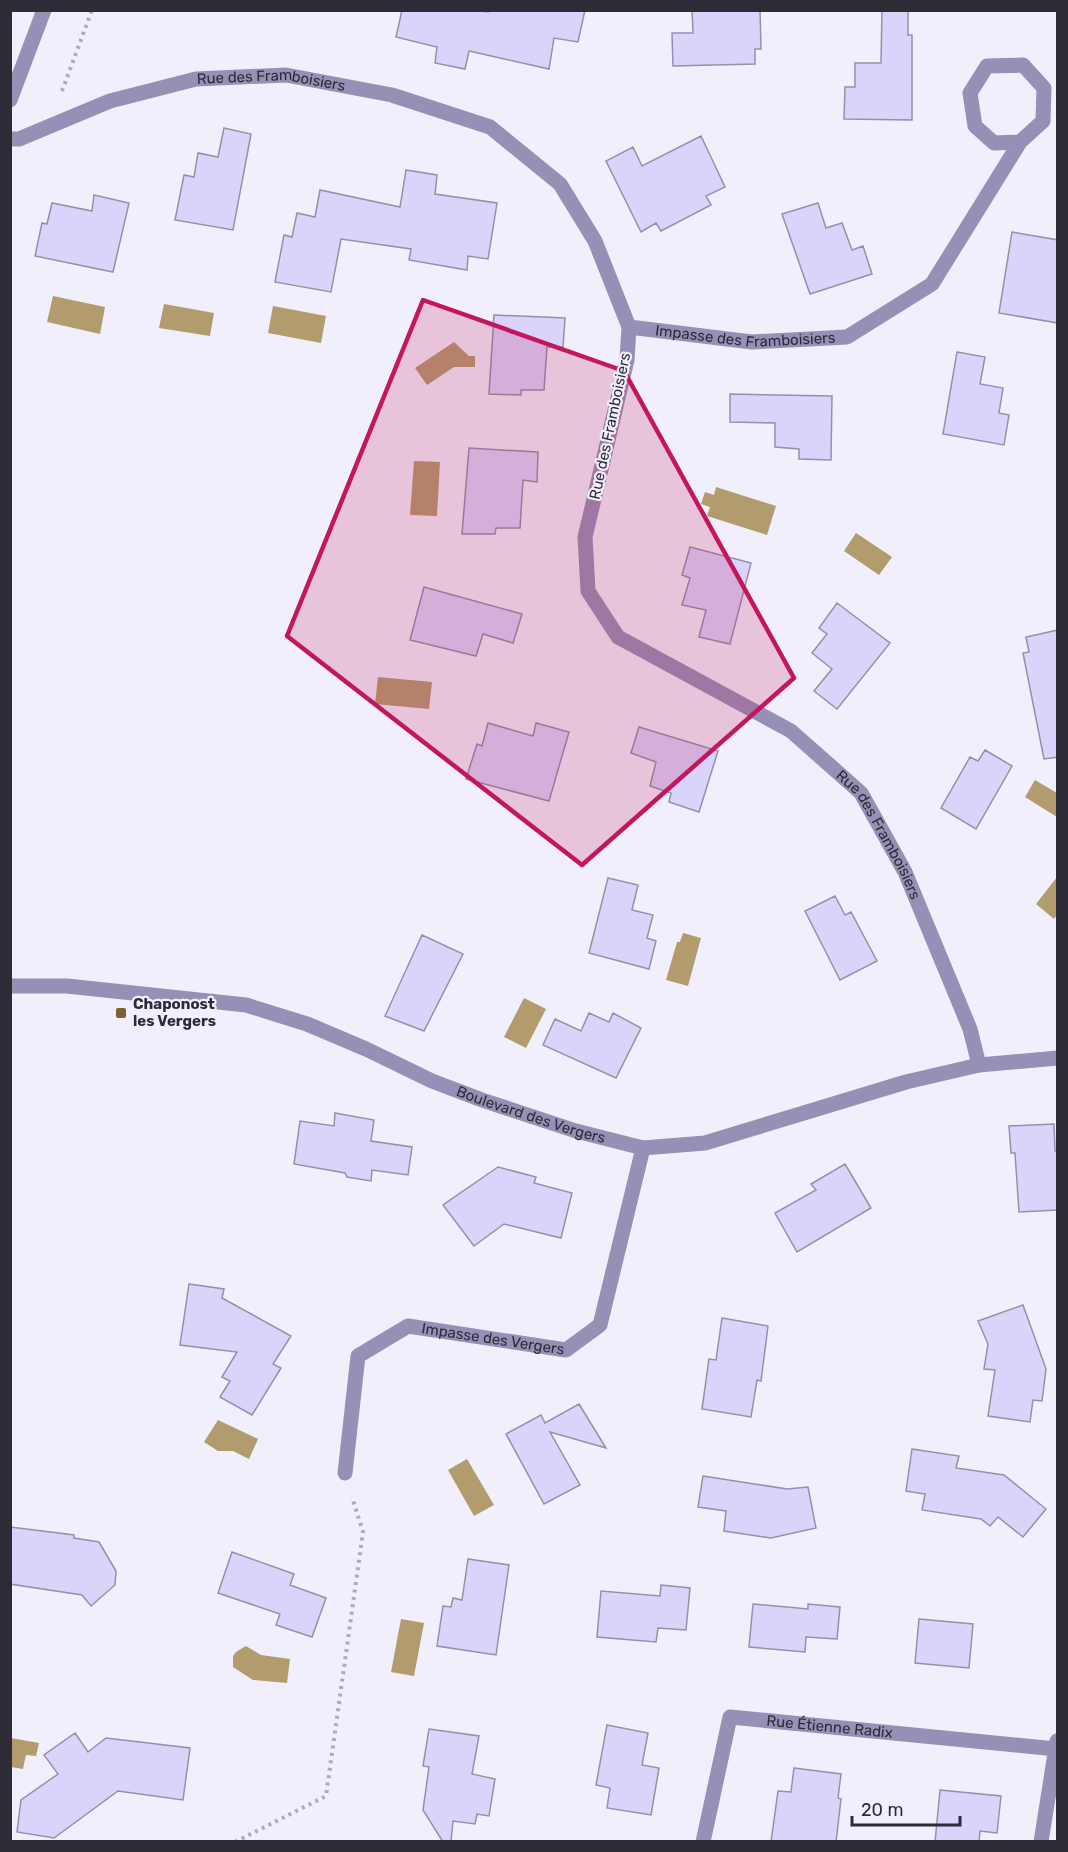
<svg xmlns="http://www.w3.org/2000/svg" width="1068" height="1852" font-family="Rubik,sans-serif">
<rect width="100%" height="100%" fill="#f1effb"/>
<path fill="#b29c6e" d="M 53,296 L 105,307 L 100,334 L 47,322 Z
M 164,304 L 214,313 L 210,336 L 159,328 Z
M 273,306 L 326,316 L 321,343 L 268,333 Z
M 454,342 L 469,356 L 475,356 L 475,367 L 454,367 L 427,385 L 415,368 Z
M 414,461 L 440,462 L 437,516 L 410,515 Z
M 716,487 L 776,506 L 767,535 L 707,516 L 710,507 L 701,504 L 705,492 L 714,495 Z
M 856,533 L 892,557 L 879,575 L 844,551 Z
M 378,677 L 432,682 L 429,709 L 375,704 Z
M 1035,780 L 1057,793 L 1057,817 L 1025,797 Z
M 1057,877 L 1057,915 L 1054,919 L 1036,904 Z
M 683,933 L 701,938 L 688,986 L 666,980 L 677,942 L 680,942 Z
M 524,998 L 546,1009 L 526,1048 L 504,1037 Z
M 218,1420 L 258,1439 L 249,1459 L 233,1451 L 218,1451 L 204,1442 Z
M 467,1459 L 494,1505 L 474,1516 L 448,1470 Z
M 401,1619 L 424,1623 L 414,1676 L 391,1672 Z
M 246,1646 L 261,1655 L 290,1659 L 287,1683 L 253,1680 L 233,1667 L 233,1656 L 236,1652 Z
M 11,1738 L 39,1743 L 36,1756 L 26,1755 L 23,1769 L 11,1767 Z"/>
<path fill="#dad4fb" stroke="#9490ab" stroke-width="1.5" d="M 402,10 L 474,10 L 488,12 L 488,10 L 585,10 L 578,42 L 554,38 L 549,69 L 469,51 L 465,69 L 435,63 L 437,47 L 396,37 Z
M 692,10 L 760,10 L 761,49 L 755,49 L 755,64 L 673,66 L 672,33 L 693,33 Z
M 882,10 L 908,10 L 908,35 L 912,35 L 912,120 L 844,119 L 845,87 L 855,87 L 855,63 L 881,63 Z
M 224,128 L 251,134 L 233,230 L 175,220 L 184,175 L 194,177 L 198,153 L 218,157 Z
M 701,136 L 725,187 L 706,196 L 711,205 L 661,231 L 656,223 L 641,232 L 606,161 L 633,147 L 642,166 Z
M 406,170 L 437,175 L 435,194 L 497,203 L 488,259 L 468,256 L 467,270 L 409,260 L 411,249 L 341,239 L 331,292 L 275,282 L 284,235 L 292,237 L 297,213 L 315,217 L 320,190 L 400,207 Z
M 94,195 L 129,203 L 113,272 L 35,256 L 42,223 L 47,224 L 52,203 L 92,211 Z
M 818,203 L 826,228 L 842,223 L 852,250 L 863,246 L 872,274 L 810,294 L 782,214 Z
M 1012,232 L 1058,240 L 1058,323 L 999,313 Z
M 494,315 L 565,318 L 563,347 L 547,347 L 544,390 L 521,390 L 521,395 L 489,394 Z
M 957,352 L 985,357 L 980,384 L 1003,388 L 999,413 L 1009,415 L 1004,445 L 943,434 Z
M 730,394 L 832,396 L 831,460 L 799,459 L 799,449 L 775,447 L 775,423 L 730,422 Z
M 469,448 L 538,452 L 537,482 L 523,480 L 520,528 L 496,528 L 495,534 L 462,534 Z
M 690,547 L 751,563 L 730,644 L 699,637 L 706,610 L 682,605 L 690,578 L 682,575 Z
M 424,587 L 522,614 L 513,643 L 483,634 L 476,656 L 410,640 Z
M 837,603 L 890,643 L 837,709 L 814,691 L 832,669 L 812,653 L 827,634 L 819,628 Z
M 1058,630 L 1058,757 L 1044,759 L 1023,653 L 1029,652 L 1026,637 Z
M 488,723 L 533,736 L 536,723 L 569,732 L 549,801 L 466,779 L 477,744 L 482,746 Z
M 639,727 L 718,751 L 699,812 L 669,802 L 671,793 L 650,786 L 656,762 L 631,753 Z
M 985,750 L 1012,766 L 976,829 L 941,808 L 970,757 L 978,761 Z
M 608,878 L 638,885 L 632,910 L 653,915 L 647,938 L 656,941 L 649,969 L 589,953 Z
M 835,896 L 845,915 L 851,912 L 877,961 L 840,980 L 805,911 Z
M 422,935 L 463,954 L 424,1031 L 385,1016 Z
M 589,1013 L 609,1022 L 613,1013 L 641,1028 L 616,1078 L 543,1045 L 555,1019 L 581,1031 Z
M 335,1113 L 374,1120 L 371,1141 L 412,1147 L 408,1175 L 372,1170 L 371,1181 L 347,1177 L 345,1173 L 294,1164 L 300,1121 L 334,1126 Z
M 1054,1124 L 1055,1151 L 1058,1151 L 1058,1210 L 1019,1212 L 1015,1153 L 1011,1153 L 1009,1126 Z
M 845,1164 L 871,1208 L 797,1252 L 775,1213 L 816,1190 L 811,1184 Z
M 498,1167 L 536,1177 L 534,1183 L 572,1193 L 561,1238 L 504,1224 L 474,1246 L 443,1205 Z
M 189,1284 L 224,1289 L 222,1298 L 291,1336 L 273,1364 L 281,1368 L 252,1415 L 220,1397 L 230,1381 L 222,1377 L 237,1352 L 180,1345 Z
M 1023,1305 L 1046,1369 L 1042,1401 L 1033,1400 L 1030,1422 L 988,1416 L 995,1370 L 984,1369 L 988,1344 L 978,1321 Z
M 722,1318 L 768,1326 L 761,1381 L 757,1380 L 751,1417 L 702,1409 L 709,1359 L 716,1360 Z
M 579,1404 L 606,1448 L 550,1432 L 580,1485 L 544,1504 L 506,1434 L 541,1415 L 545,1423 Z
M 912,1449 L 959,1456 L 956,1468 L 1004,1475 L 1046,1509 L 1023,1537 L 998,1517 L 990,1526 L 981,1519 L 922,1510 L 925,1494 L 906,1491 Z
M 703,1476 L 787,1489 L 808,1487 L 816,1528 L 771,1538 L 724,1531 L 726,1511 L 698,1507 Z
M 10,1527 L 74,1535 L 74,1538 L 99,1542 L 116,1571 L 115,1585 L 91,1606 L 82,1595 L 10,1584 Z
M 232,1552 L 294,1574 L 290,1585 L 326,1598 L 312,1637 L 276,1625 L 280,1614 L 218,1593 Z
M 468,1559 L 509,1565 L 496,1655 L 437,1646 L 443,1606 L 451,1607 L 453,1598 L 462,1600 Z
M 661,1585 L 690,1588 L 686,1630 L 658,1628 L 656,1642 L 597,1637 L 601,1591 L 660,1596 Z
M 753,1604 L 808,1609 L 808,1604 L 840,1607 L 837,1639 L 806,1637 L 805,1652 L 749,1647 Z
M 919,1619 L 973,1624 L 969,1668 L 915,1663 Z
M 607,1725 L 648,1733 L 642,1765 L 659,1768 L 651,1815 L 607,1808 L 610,1788 L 596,1785 Z
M 429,1729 L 479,1736 L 472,1774 L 495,1779 L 489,1816 L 477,1814 L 475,1824 L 453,1821 L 451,1842 L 443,1842 L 423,1810 L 429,1767 L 423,1766 Z
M 75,1733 L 88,1752 L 106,1738 L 190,1748 L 183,1800 L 118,1791 L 54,1838 L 17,1832 L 21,1800 L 58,1774 L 44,1755 Z
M 794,1768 L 841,1774 L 838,1798 L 841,1799 L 836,1842 L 771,1842 L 778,1791 L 791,1792 Z
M 940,1790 L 1001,1796 L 997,1833 L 980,1831 L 979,1842 L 935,1842 Z"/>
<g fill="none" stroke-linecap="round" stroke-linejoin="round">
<path stroke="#adabb7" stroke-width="4" stroke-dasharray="3 4.5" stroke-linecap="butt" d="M 62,91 L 92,10
M 235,1842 L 326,1796 L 363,1532 L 352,1497"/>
<g stroke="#968fb6" stroke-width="15">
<path d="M 10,100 L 44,10"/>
<path id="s1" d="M 10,139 L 19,139 L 110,101 L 196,79 L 286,75 L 392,95 L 490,127 L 560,184 L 595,241 L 629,327 L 627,360 L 585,537 L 588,591 L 618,637 L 791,731 L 861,793 L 905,872 L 970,1029 L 979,1065"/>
<path id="s2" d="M 629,327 L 752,342 L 847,337 L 932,284 L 1020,142 L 1043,121 L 1044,88 L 1023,65 L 987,66 L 970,93 L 975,126 L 994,143 L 1020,142"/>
<path id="s3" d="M 10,986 L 67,986 L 246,1005 L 307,1024 L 366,1049 L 432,1081 L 482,1100 L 576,1131 L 643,1148 L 705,1143 L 906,1082 L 979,1065 L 1058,1058"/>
<path id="s4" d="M 345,1473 L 358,1356 L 408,1326 L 566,1350 L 600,1325 L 643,1148"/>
<path id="s5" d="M 703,1842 L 730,1717 L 1056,1749"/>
<path d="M 1041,1842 L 1057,1741"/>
</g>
</g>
<path fill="#c2185b" fill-opacity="0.2" stroke="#c2185b" stroke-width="4.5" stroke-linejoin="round" d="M 423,300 L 624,371 L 794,678 L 582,865 L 287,636 Z"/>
<rect fill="#7a6333" stroke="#f1effb" stroke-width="2" x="115" y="1007" width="12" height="12" rx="3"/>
<g text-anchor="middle" stroke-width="4.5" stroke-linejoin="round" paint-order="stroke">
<g font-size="15" fill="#2d2b36" stroke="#f1effb">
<text dy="5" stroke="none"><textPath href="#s1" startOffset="272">Rue des Framboisiers</textPath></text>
<text dy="5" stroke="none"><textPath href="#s2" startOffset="117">Impasse des Framboisiers</textPath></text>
<text transform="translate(610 426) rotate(-78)" y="5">Rue des Framboisiers</text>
<text dy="5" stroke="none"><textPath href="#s1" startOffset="1406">Rue des Framboisiers</textPath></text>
<text dy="5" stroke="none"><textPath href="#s3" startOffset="543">Boulevard des Vergers</textPath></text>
<text dy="5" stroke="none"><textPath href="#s4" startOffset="262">Impasse des Vergers</textPath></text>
<text dy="5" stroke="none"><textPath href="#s5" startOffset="228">Rue Étienne Radix</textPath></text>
</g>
<g font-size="15" font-weight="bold" fill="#2d2b36" stroke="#f1effb" text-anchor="start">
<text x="133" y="1009">Chaponost<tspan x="133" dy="17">les Vergers</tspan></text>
</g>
</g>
<rect width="1068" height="1852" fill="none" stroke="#2d2b36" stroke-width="24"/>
<path d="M852 1816v9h108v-9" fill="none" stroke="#2d2b36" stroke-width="3"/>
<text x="861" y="1816" font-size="18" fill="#2d2b36" stroke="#f1effb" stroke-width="4.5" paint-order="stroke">20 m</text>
</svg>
